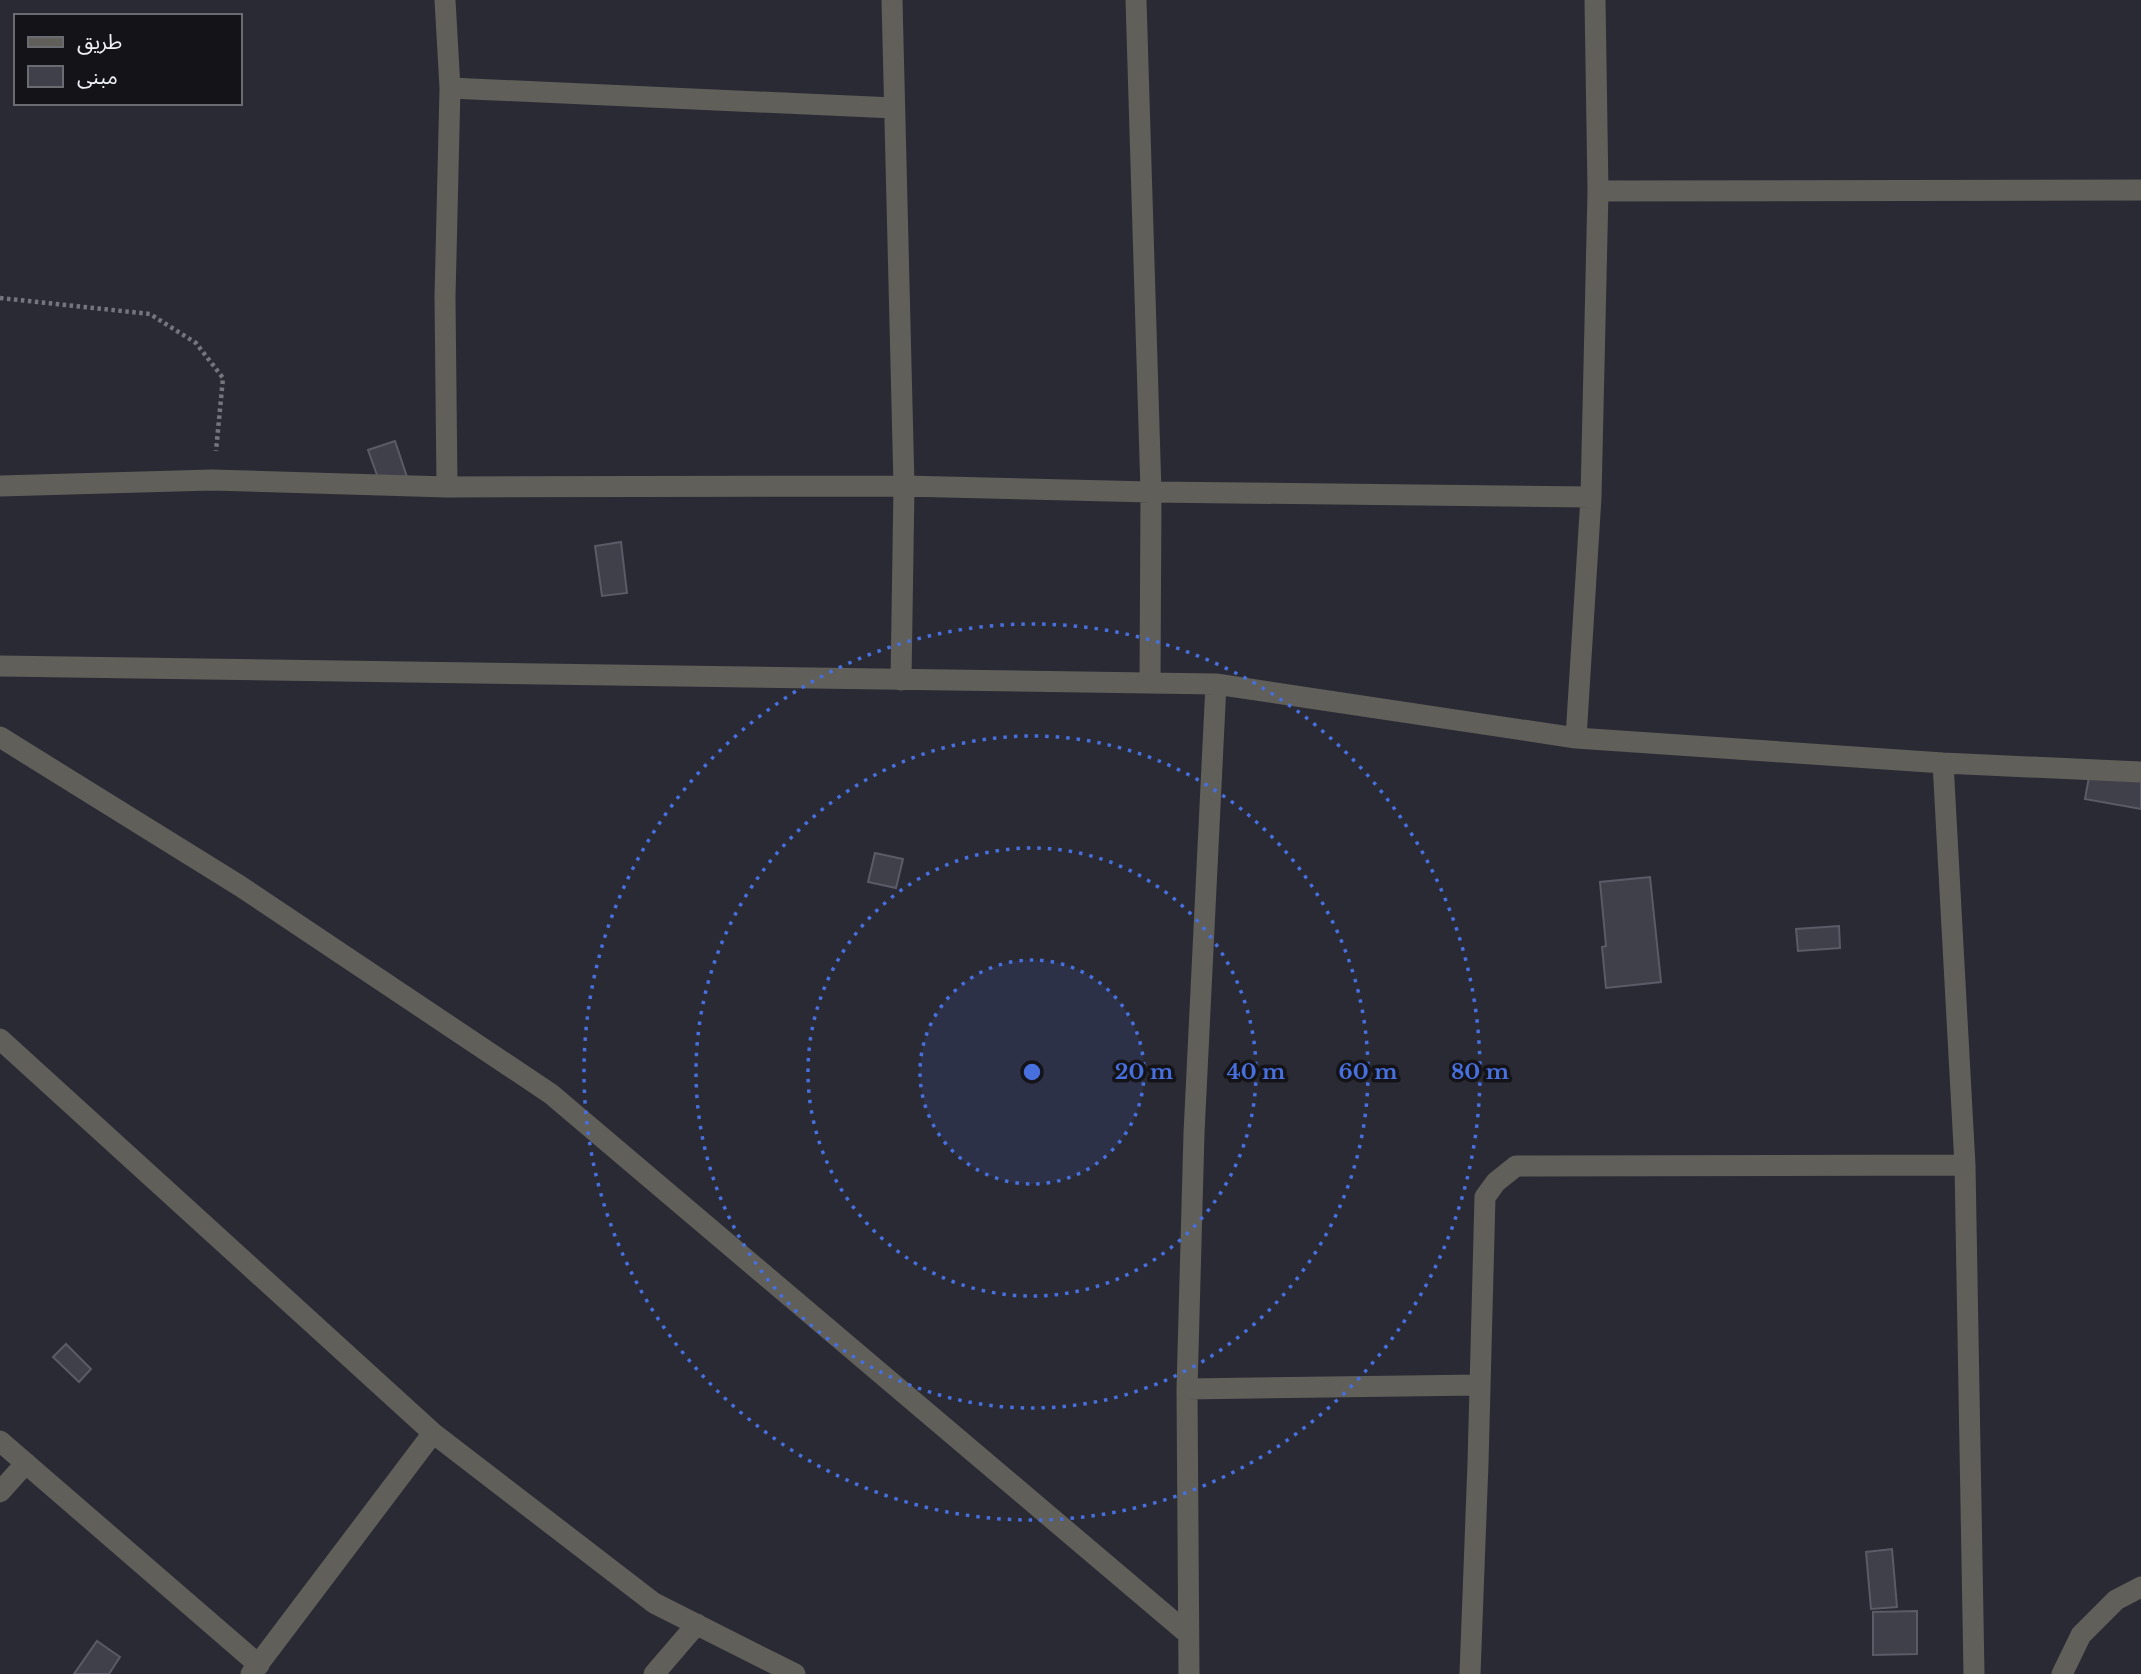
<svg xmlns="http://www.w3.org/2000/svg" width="2141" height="1674" font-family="'Libre Baskerville','Noto Sans Arabic',serif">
<rect width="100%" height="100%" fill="#2a2a34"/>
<path fill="#40404a" stroke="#5a5b66" stroke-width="2" d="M 395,441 L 408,480 L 382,489 L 368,450 Z
M 621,542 L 627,593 L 602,596 L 595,546 Z
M 2091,766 L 2141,775 L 2141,809 L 2085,799 Z
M 875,853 L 903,859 L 896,888 L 868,882 Z
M 1650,877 L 1661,982 L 1606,988 L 1602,947 L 1606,946 L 1600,882 Z
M 1839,926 L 1840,948 L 1798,951 L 1796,929 Z
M 66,1344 L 91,1369 L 79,1382 L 53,1357 Z
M 1892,1549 L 1897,1607 L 1871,1609 L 1866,1552 Z
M 1917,1611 L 1917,1654 L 1873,1655 L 1873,1612 Z
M 97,1641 L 120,1657 L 109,1674 L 74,1674 Z"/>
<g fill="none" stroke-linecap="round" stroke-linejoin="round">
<path stroke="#75757e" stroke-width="4.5" stroke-dasharray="3.5 3.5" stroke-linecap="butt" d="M 0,298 L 150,314 L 196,343 L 223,378 L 216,451"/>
<path stroke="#605f5a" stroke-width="21" d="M 445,0 L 450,88 L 445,297 L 447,487
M 892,0 L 904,486 L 901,680
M 1136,0 L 1151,492 L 1150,683
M 450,88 L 894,108
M 1598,191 L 2141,190
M 0,486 L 212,480 L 447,487 L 904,486 L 1151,492 L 1591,497
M 0,666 L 1216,684 L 1576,738 L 1943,763 L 2141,772
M 0,737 L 240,886 L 551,1094 L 1187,1633
M 1576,738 L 1591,497 L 1598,191 L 1595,0
M 1943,763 L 1965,1165 L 1974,1674
M 0,1039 L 433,1433 L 654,1603 L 795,1674
M 1187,1389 L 1480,1385
M 0,1441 L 259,1665
M 0,1492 L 26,1463
M 251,1674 L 433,1433
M 654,1674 L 697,1624
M 1189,1674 L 1187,1389 L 1194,1133 L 1216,684
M 1470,1674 L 1478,1463 L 1485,1197 L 1496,1182 L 1516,1166 L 1965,1165
M 2062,1674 L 2081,1635 L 2116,1600 L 2141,1587"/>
</g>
<circle cx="1032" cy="1072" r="112" fill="#476fde" fill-opacity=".12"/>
<g fill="none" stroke="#476fde" stroke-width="3.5" stroke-dasharray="3.5 7">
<circle cx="1032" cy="1072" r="112"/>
<circle cx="1032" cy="1072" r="224"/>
<circle cx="1032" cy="1072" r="336"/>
<circle cx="1032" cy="1072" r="448"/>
</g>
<circle cx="1032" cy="1072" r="10" fill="#476fde" stroke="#131318" stroke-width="3.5"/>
<g font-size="21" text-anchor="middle" font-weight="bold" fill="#476fde" stroke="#131318" stroke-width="7" stroke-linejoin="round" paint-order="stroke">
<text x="1144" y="1079">20 m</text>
<text x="1256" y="1079">40 m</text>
<text x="1368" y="1079">60 m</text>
<text x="1480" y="1079">80 m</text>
</g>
<rect x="14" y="14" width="228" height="91" fill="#131318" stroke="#6b6c71" stroke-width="2"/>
<rect x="28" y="37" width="35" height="10" fill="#605f5a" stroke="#6b6c71" stroke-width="2"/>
<text x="77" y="49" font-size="21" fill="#f0f1f7">طريق</text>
<rect x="28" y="66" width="35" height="21" fill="#40404a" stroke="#6b6c71" stroke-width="2"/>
<text x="77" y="84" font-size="21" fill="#f0f1f7">مبنى</text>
</svg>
